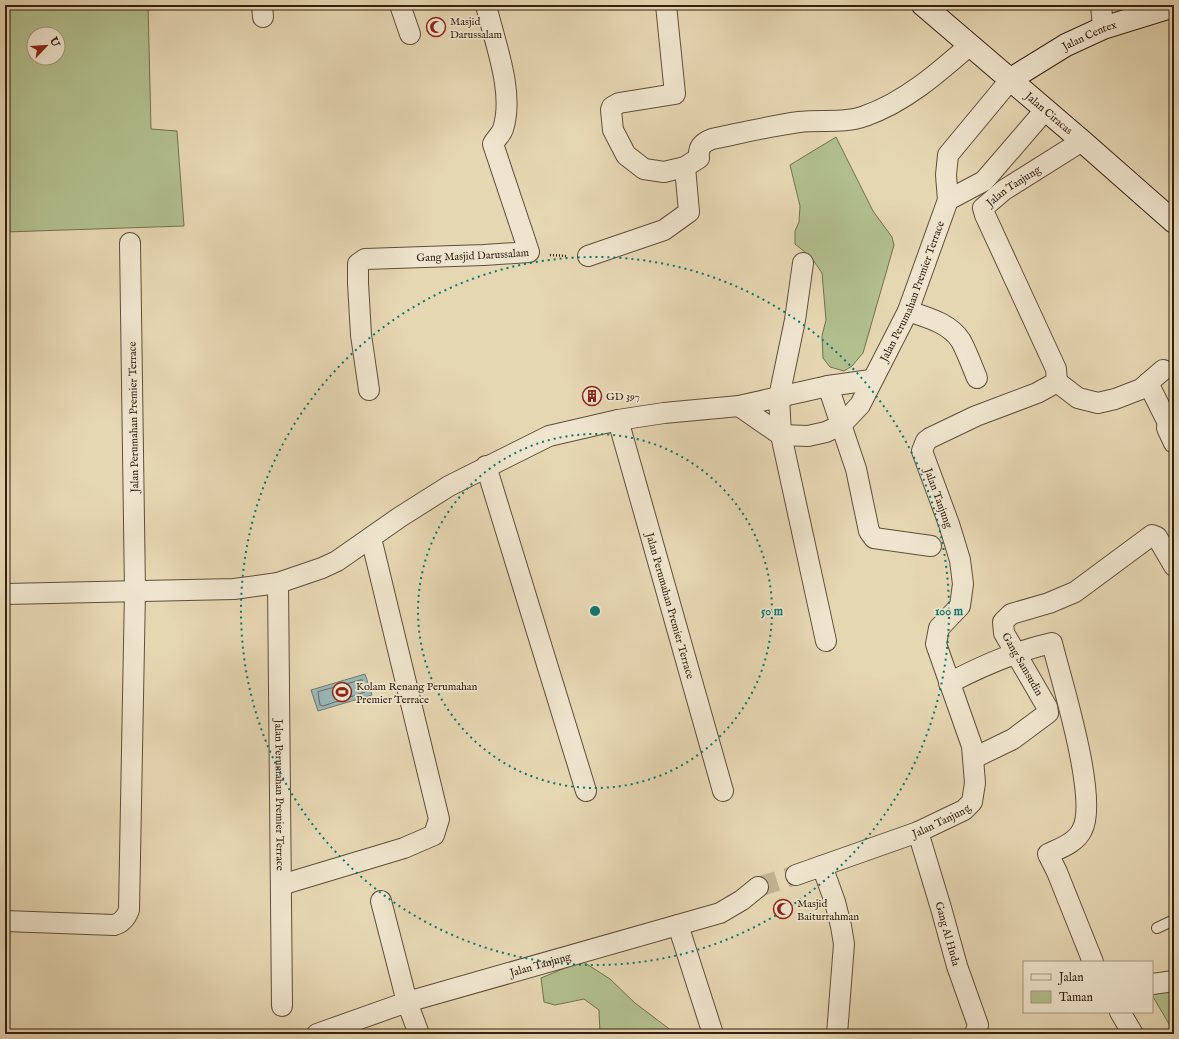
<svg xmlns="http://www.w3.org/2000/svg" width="1179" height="1039" font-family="'IM FELL English',serif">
<rect width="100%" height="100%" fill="#e6d7b3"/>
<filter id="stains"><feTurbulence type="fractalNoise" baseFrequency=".005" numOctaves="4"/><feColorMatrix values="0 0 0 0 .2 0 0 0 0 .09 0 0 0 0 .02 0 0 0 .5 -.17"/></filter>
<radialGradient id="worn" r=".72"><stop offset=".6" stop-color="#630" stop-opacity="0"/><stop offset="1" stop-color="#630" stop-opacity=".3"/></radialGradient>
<path fill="#b2bf8e" stroke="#737050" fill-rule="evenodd" d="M 5,5 L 148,5 L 151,129 L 177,131 L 184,226 L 5,232 ZM 34,34 L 58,34 L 58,58 L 34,58 Z
M 836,137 L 873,211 L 892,237 L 894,245 L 863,353 L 852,366 L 844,371 L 830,367 L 823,358 L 822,336 L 826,320 L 822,273 L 811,257 L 795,244 L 795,231 L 799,222 L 800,206 L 790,165 Z
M 582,961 L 610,979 L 635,1003 L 676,1034 L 600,1034 L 599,1010 L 584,999 L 555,1005 L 544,1002 L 541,978 Z
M 1174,987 L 1174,1034 L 1169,1034 L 1172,1029 L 1152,995 L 1152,992 Z"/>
<path fill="#9ab7b6" stroke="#717b74" d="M 365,674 L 372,695 L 318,711 L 311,690 Z"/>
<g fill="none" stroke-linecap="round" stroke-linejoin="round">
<path stroke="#676c64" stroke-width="1" d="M 362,680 L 366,690 L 365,692 L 323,706 L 320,705 L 318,692 Z"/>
<path stroke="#c2b393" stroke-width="20" stroke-dasharray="20 10" stroke-linecap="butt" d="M 758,887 L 796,875"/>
<g stroke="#604e3a" stroke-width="12">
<path id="lane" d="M 1157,928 L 1174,920"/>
</g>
<g stroke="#604e3a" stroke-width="22">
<g id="street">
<path d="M 262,5 L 263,17"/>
<path d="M 400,5 L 410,34"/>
<path d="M 666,5 L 675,94 L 619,103 L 612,107 L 611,110 L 613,130 L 626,155 L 644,169 L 664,172 L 685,167 L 699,158 C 698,147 702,143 712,139 C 741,133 770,126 799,122 C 820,119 844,124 865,116 C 905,102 938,73 970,45"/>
<path d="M 1101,5 L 1103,28"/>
<path d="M 948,200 L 984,181 L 1046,109"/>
<path d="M 588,256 L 664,230 L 689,212 L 685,167"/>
<path d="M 803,263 L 795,320 L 779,397 L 781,435 L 826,641"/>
<path d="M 908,311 C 926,317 950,323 961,341 C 967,352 972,366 977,378"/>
<path d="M 1057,382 L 1078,398 L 1098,403 L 1115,399 L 1141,389 L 1163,370"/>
<path d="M 1148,383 L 1168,423"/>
<path d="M 828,386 L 856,469 L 869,531 L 874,538 L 931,546"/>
<path id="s1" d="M 369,390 L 361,335 L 358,283 L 358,264 L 365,259 L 484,255 L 529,252 L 493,144 C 496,138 501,135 503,129 C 515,92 494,41 486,5"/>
<path id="s2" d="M 739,406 L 781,435 L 808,436 L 826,432 L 841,425 L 860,405 L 908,311 L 948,200 L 946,175 L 948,155 L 1011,79"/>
<path d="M 1174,418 L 1169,420 L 1167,428 L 1174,443"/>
<path id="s3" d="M 618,420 L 723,791"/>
<path d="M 486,466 L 586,791"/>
<path id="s4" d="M 278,583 L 282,1006"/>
<path d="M 5,594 L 234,589 L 278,583 L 322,568 L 337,561 L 400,517 L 449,486 L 549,436 L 618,420 L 664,413 L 739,406 L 828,386 L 871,380"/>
<path d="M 949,683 C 982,666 1015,651 1052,643 C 1061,680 1099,799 1082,830 C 1076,843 1060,848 1048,854 L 1057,872 L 1093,962"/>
<path d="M 974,758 L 1013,739 L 1048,713 L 1047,707 L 1004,633 L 1003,622 L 1011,614 L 1049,603 L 1075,592 L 1152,535 L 1157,537 L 1174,566"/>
<path id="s5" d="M 918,832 L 941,908 L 957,966 L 978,1025 L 975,1034"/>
<path d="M 822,866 L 835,902 L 841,926 L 844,944 L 837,1034"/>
<path id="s6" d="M 796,875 L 918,832 L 964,810 L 972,802 L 975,783 L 972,746 L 936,644 L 939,628 L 960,606 L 963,584 L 960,560 L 949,524 L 922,451 L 926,441 L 930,438 L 976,416 L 1037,393 L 1057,382 L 1056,369 L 985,215 L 983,208 L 1004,190 L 1082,141"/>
<path d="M 281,885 L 404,848 L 434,835 L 439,819 L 371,538"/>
<path d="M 381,901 L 407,1002 L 419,1034"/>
<path d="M 5,921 L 114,925 C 122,923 126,918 129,910 L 135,591 L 130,243"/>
<path d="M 678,925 L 713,1034"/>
<path d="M 1152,984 L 1174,981"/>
<path d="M 1120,1012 L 1133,1034"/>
<path id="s7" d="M 317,1034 L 407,1002 L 720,913 L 742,900 L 758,887"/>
</g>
</g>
<g stroke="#342111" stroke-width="24">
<g id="secondary">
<path id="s8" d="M 923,5 L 1082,141 L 1174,222"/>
<path id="s9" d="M 1011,79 L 1066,45 L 1103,28 L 1174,6"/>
</g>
</g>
<path stroke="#342111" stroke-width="2.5" stroke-dasharray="1 2" stroke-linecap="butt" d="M 550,255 L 567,256"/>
<use href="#lane" stroke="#efe5ce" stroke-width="10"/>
<use href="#street" stroke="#efe5ce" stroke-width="20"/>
<use href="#secondary" stroke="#efe5ce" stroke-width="22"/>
</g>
<g fill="none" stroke="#0f766e" stroke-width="2" stroke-dasharray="2 4">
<circle cx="595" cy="611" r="177"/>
<circle cx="595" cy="611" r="354"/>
</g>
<defs>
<g id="mosque-ring" transform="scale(1)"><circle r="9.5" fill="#efe5ce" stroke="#8f2418" stroke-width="1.5"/><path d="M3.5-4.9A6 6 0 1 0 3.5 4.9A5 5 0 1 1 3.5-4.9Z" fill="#8f2418"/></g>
<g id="building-ring" transform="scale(1)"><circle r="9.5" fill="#efe5ce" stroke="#8f2418" stroke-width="1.5"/><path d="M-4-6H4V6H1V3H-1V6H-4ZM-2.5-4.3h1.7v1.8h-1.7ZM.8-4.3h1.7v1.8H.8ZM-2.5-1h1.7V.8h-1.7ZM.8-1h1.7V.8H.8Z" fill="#8f2418"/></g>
<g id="stadium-ring" transform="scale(1)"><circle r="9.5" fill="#efe5ce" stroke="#8f2418" stroke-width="1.5"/><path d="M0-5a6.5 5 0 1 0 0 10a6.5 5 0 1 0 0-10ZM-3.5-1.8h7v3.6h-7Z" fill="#8f2418"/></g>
</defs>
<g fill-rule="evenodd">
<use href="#mosque-ring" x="436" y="27"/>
<use href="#building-ring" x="592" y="396"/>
<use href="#stadium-ring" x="342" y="692"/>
<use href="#mosque-ring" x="783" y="909"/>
</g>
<g text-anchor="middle" stroke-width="3.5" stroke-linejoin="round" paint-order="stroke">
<g font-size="11" fill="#342111" stroke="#efe5ce" text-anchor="start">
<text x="450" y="25">Masjid<tspan x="450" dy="13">Darussalam</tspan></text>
<text x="606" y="400">GD 397</text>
<text x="356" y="690">Kolam Renang Perumahan<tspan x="356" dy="13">Premier Terrace</tspan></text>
<text x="797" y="907">Masjid<tspan x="797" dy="13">Baiturrahman</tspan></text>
</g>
<g font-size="11" fill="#342111" stroke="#efe5ce">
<text dy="4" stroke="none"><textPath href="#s9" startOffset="90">Jalan Centex</textPath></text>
<text dy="4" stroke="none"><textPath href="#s8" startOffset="166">Jalan Ciracas</textPath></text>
<text dy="4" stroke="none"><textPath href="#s6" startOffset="947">Jalan Tanjung</textPath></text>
<text dy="4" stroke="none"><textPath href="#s1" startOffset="243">Gang Masjid Darussalam</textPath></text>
<text dy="4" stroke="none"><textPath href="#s2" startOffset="266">Jalan Perumahan Premier Terrace</textPath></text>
<text transform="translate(133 417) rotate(-91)" y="4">Jalan Perumahan Premier Terrace</text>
<text transform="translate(939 498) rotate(70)" y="4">Jalan Tanjung</text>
<text dy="4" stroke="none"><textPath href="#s3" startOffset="193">Jalan Perumahan Premier Terrace</textPath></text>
<text transform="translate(1023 664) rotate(60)" y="4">Gang Samsudin</text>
<text dy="4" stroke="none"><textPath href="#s4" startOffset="212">Jalan Perumahan Premier Terrace</textPath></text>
<text dy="4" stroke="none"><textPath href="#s6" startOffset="155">Jalan Tanjung</textPath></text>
<text dy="4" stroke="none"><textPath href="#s5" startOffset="106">Gang Al Huda</textPath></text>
<text dy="4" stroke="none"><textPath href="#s7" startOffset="234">Jalan Tanjung</textPath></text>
</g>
</g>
<circle cx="595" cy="611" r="6" fill="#0f766e" stroke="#efe5ce" stroke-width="2"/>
<g font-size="12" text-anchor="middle" font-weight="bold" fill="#0f766e" stroke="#efe5ce" stroke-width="3.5" stroke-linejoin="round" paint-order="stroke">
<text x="772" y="615">50 m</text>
<text x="949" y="615">100 m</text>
</g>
<rect width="1179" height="1039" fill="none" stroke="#e6d7b3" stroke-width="20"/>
<rect x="6" y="6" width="1167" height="1027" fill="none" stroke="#342111" stroke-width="2"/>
<rect x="10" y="10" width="1159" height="1019" fill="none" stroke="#342111"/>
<rect x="1023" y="961" width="130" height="52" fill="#efe5ce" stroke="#a49782"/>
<rect x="1031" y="974" width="20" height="6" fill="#efe5ce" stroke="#a49782"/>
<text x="1059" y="981" font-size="12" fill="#342111">Jalan</text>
<rect x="1031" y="991" width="20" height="12" fill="#b2bf8e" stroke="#a49782"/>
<text x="1059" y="1001" font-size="12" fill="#342111">Taman</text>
<g transform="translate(46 46) rotate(65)"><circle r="19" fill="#efe5ce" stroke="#a49782"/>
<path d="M0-3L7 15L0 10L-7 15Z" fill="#8f2418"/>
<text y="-6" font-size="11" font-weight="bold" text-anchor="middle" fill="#342111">U</text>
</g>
<rect width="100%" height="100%" filter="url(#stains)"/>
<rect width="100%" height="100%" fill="url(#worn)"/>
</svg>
